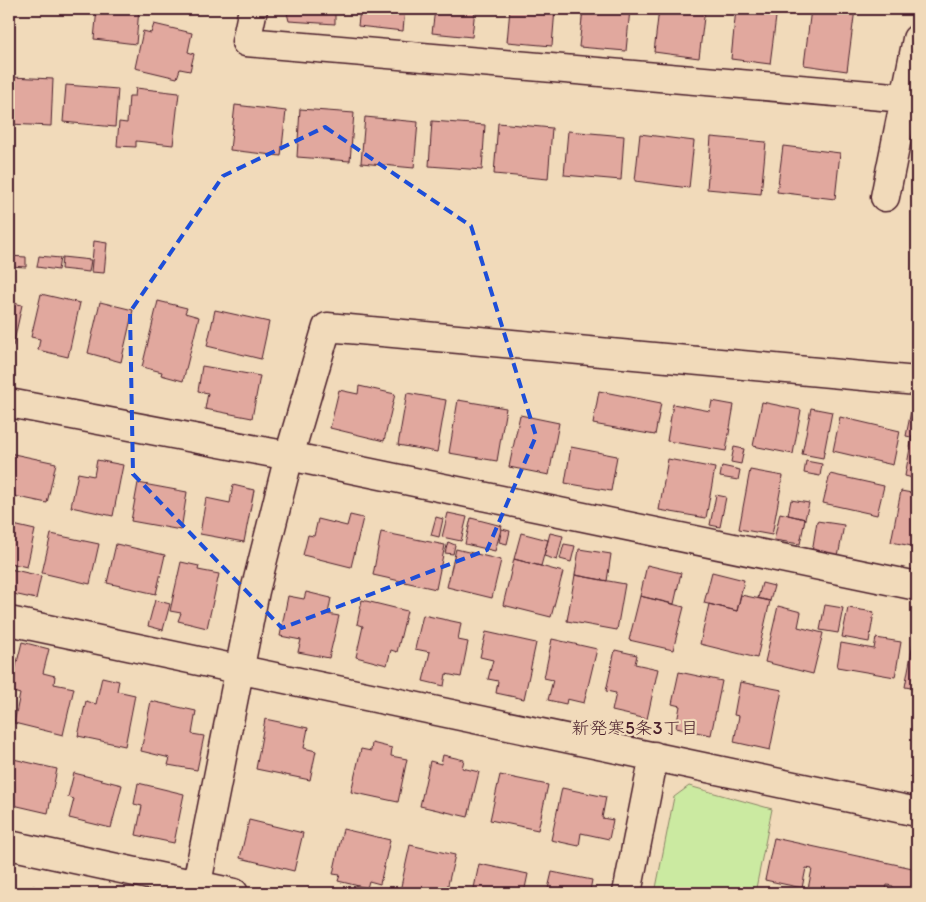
<svg xmlns="http://www.w3.org/2000/svg" width="926" height="902" font-family="Itim,'Klee One',sans-serif">
<rect width="100%" height="100%" fill="#f1daba"/>
<filter id="ink" filterUnits="userSpaceOnUse"><feTurbulence type="fractalNoise" baseFrequency=".02" numOctaves="2"/><feDisplacementMap in="SourceGraphic" scale="10" xChannelSelector="R" yChannelSelector="G"/><feConvolveMatrix kernelMatrix="1 2 1 2 8 2 1 2 1" color-interpolation-filters="sRGB"/></filter>
<g filter="url(#ink)">
<path fill="#cbeaa1" stroke="#8a8466" d="M 689,786 L 772,809 L 755,893 L 655,893 L 674,797 Z"/>
<path fill="#e1a89e" stroke="#4a1f2b" d="M 97,9 L 139,9 L 136,44 L 94,39 Z
M 170,9 L 193,9 L 192,14 Z
M 286,9 L 335,9 L 335,24 L 289,21 Z
M 360,9 L 405,9 L 403,31 L 358,26 Z
M 435,9 L 475,9 L 472,37 L 432,33 Z
M 510,9 L 555,9 L 552,46 L 507,42 Z
M 583,9 L 630,9 L 626,51 L 579,47 Z
M 659,9 L 705,9 L 699,58 L 654,52 Z
M 736,9 L 777,9 L 770,64 L 731,59 Z
M 811,9 L 855,9 L 847,71 L 804,65 Z
M 154,24 L 192,33 L 188,52 L 194,54 L 190,71 L 180,69 L 177,78 L 135,68 L 143,31 L 151,33 Z
M 11,77 L 53,79 L 51,126 L 9,124 Z
M 66,85 L 118,89 L 115,127 L 63,122 Z
M 136,88 L 179,93 L 173,145 L 136,141 L 136,147 L 117,146 L 119,122 L 127,123 L 129,96 L 135,96 Z
M 235,105 L 286,111 L 281,156 L 230,150 Z
M 300,109 L 354,113 L 350,161 L 297,157 Z
M 365,117 L 418,122 L 414,168 L 361,163 Z
M 432,121 L 485,125 L 482,170 L 429,166 Z
M 498,123 L 552,128 L 548,179 L 494,174 Z
M 568,131 L 624,136 L 621,180 L 564,175 Z
M 640,134 L 694,141 L 689,188 L 635,181 Z
M 711,137 L 766,142 L 761,194 L 707,189 Z
M 783,146 L 840,153 L 835,199 L 777,192 Z
M 94,241 L 107,243 L 104,273 L 91,272 Z
M 9,256 L 26,257 L 26,267 L 9,266 Z
M 39,256 L 60,258 L 58,270 L 37,267 Z
M 62,257 L 91,260 L 89,272 L 61,269 Z
M 41,294 L 80,303 L 68,357 L 38,350 L 40,339 L 31,337 Z
M 158,301 L 187,308 L 185,313 L 199,317 L 183,381 L 161,375 L 162,372 L 142,367 Z
M 9,302 L 22,305 L 13,346 L 9,345 Z
M 100,302 L 133,310 L 121,362 L 88,353 Z
M 215,310 L 269,322 L 261,359 L 207,346 Z
M 202,366 L 260,376 L 252,418 L 205,409 L 208,393 L 198,391 Z
M 359,386 L 395,394 L 384,441 L 330,428 L 339,390 L 358,394 Z
M 599,391 L 661,403 L 655,435 L 593,424 Z
M 407,393 L 446,400 L 437,452 L 398,445 Z
M 458,400 L 506,408 L 497,461 L 449,453 Z
M 712,401 L 734,405 L 726,451 L 667,441 L 673,404 L 710,411 Z
M 762,402 L 801,410 L 793,454 L 753,446 Z
M 811,408 L 832,412 L 823,458 L 802,454 Z
M 911,411 L 917,413 L 917,438 L 906,436 Z
M 520,415 L 559,423 L 549,475 L 509,467 Z
M 840,417 L 900,431 L 893,465 L 833,451 Z
M 912,437 L 917,438 L 917,479 L 905,476 Z
M 571,447 L 617,456 L 611,491 L 565,483 Z
M 734,447 L 744,449 L 741,464 L 731,462 Z
M 9,453 L 56,463 L 47,503 L 9,495 Z
M 668,459 L 715,468 L 706,518 L 659,510 Z
M 97,460 L 123,465 L 113,516 L 71,507 L 78,473 L 94,476 Z
M 806,461 L 822,464 L 820,476 L 804,473 Z
M 722,466 L 740,470 L 738,480 L 720,477 Z
M 750,470 L 783,476 L 772,535 L 739,529 Z
M 830,474 L 884,486 L 877,515 L 823,503 Z
M 138,483 L 187,492 L 181,530 L 131,521 Z
M 233,485 L 254,490 L 244,542 L 200,534 L 206,498 L 230,503 Z
M 901,491 L 917,494 L 917,547 L 891,542 Z
M 716,495 L 726,497 L 720,527 L 710,525 Z
M 791,500 L 809,503 L 805,519 L 788,515 Z
M 448,513 L 467,517 L 461,541 L 442,537 Z
M 780,513 L 805,519 L 800,544 L 774,540 Z
M 350,515 L 363,518 L 351,567 L 303,555 L 308,535 L 314,536 L 318,519 L 347,526 Z
M 436,517 L 443,519 L 439,537 L 431,535 Z
M 471,518 L 502,526 L 495,551 L 465,544 Z
M 817,521 L 844,525 L 838,557 L 812,552 Z
M 9,524 L 35,530 L 27,567 L 9,563 Z
M 502,529 L 510,531 L 507,544 L 499,542 Z
M 381,532 L 445,545 L 436,589 L 373,575 Z
M 521,533 L 548,540 L 541,566 L 514,559 Z
M 550,533 L 563,536 L 557,560 L 544,556 Z
M 51,534 L 99,544 L 90,584 L 42,573 Z
M 448,542 L 455,545 L 453,554 L 445,553 Z
M 116,544 L 165,555 L 156,594 L 107,583 Z
M 564,544 L 575,546 L 571,562 L 560,559 Z
M 456,549 L 501,560 L 492,598 L 447,587 Z
M 579,549 L 611,554 L 607,581 L 575,575 Z
M 514,559 L 563,572 L 551,617 L 503,605 Z
M 181,562 L 199,566 L 198,570 L 219,574 L 207,628 L 178,621 L 181,613 L 170,611 Z
M 647,565 L 681,573 L 674,604 L 640,596 Z
M 10,569 L 41,576 L 36,599 L 9,593 Z
M 712,572 L 744,580 L 737,611 L 704,603 Z
M 575,575 L 625,584 L 617,630 L 567,621 Z
M 762,583 L 774,586 L 770,601 L 758,598 Z
M 306,592 L 331,598 L 328,614 L 339,616 L 329,658 L 298,652 L 301,640 L 280,636 L 288,596 L 304,599 Z
M 741,595 L 770,601 L 757,658 L 700,644 L 709,604 L 737,611 Z
M 640,596 L 684,607 L 673,650 L 629,640 Z
M 155,600 L 170,604 L 163,630 L 148,626 Z
M 362,600 L 407,611 L 397,652 L 391,650 L 387,665 L 356,657 L 363,626 L 357,624 Z
M 825,605 L 843,608 L 838,633 L 820,630 Z
M 778,606 L 801,612 L 798,627 L 823,633 L 813,674 L 765,662 Z
M 848,608 L 874,612 L 869,642 L 842,637 Z
M 423,615 L 461,623 L 458,640 L 468,642 L 461,677 L 446,674 L 444,686 L 423,681 L 430,652 L 415,649 Z
M 486,632 L 536,643 L 524,699 L 496,693 L 498,681 L 488,679 L 493,660 L 480,657 Z
M 876,638 L 901,642 L 895,677 L 837,667 L 841,643 L 874,649 Z
M 552,639 L 597,649 L 584,703 L 567,699 L 566,704 L 548,700 L 553,680 L 544,678 Z
M 22,642 L 49,649 L 43,673 L 55,676 L 54,684 L 74,688 L 63,735 L 14,723 L 20,694 L 10,691 Z
M 913,644 L 917,645 L 917,689 L 905,687 Z
M 615,650 L 637,655 L 635,664 L 658,669 L 647,719 L 612,711 L 616,693 L 606,691 Z
M 679,672 L 722,681 L 711,735 L 676,728 L 680,706 L 672,704 Z
M 102,677 L 119,681 L 117,691 L 135,695 L 125,746 L 78,736 L 86,701 L 96,704 Z
M 740,682 L 782,690 L 770,750 L 734,742 L 739,716 L 734,715 Z
M 151,701 L 196,711 L 192,734 L 204,736 L 197,770 L 168,765 L 170,758 L 141,751 Z
M 265,719 L 308,728 L 304,748 L 316,751 L 310,780 L 256,769 Z
M 372,743 L 392,748 L 391,756 L 407,759 L 398,802 L 351,792 L 361,749 L 371,751 Z
M 443,755 L 464,760 L 462,768 L 479,772 L 468,817 L 420,806 L 430,761 L 441,764 Z
M 9,758 L 57,769 L 48,813 L 9,804 L 10,776 L 9,776 Z
M 74,773 L 122,785 L 111,828 L 69,818 L 74,799 L 68,797 Z
M 500,775 L 548,785 L 538,830 L 490,820 Z
M 138,783 L 184,794 L 174,843 L 136,835 L 142,806 L 134,804 Z
M 562,788 L 606,797 L 602,818 L 613,820 L 609,839 L 581,833 L 579,846 L 551,840 Z
M 249,820 L 303,833 L 294,871 L 240,858 Z
M 343,829 L 390,840 L 380,884 L 369,881 L 367,888 L 338,881 L 340,875 L 333,874 Z
M 774,838 L 917,869 L 917,893 L 892,893 L 893,886 L 887,885 L 885,893 L 827,893 L 808,889 L 812,869 L 806,868 L 802,888 L 765,880 Z
M 410,845 L 455,855 L 446,893 L 412,893 L 400,891 Z
M 479,864 L 528,874 L 524,893 L 473,893 Z
M 552,872 L 592,880 L 590,891 L 597,893 L 547,893 Z
M 33,886 L 51,890 L 50,893 L 31,893 Z
M 105,888 L 120,891 L 120,893 L 104,893 Z"/>
<g fill="none" stroke-linecap="round" stroke-linejoin="round">
<g stroke="#4a1f2b" stroke-width="31">
<path id="minor" d="M 253,9 L 246,42 L 917,99
M 885,197 L 917,39
M 9,403 L 289,456 L 917,586
M 9,621 L 917,812
M 9,845 L 234,893
M 195,893 L 255,591 L 289,456 L 327,327 L 917,381
M 627,893 L 654,756"/>
</g>
<use href="#minor" stroke="#f1daba" stroke-width="28"/>
</g>
</g>
<path fill="none" stroke="#1d4ed8" stroke-width="4" stroke-dasharray="10 6" stroke-linejoin="round" d="M 325,127 L 471,226 L 536,436 L 487,550 L 282,628 L 133,474 L 130,312 L 223,176 Z"/>
<g text-anchor="middle" stroke-width="4.5" stroke-linejoin="round" paint-order="stroke">
<g font-size="18" fill="#4a1f2b" stroke="#f1daba">
<text x="635" y="734">新発寒5条3丁目</text>
</g>
</g>
<rect width="926" height="902" fill="none" stroke="#f1daba" stroke-width="30"/>
<rect x="15" y="15" width="896" height="872" fill="none" stroke="#4a1f2b" stroke-width="2" filter="url(#ink)"/>
</svg>
